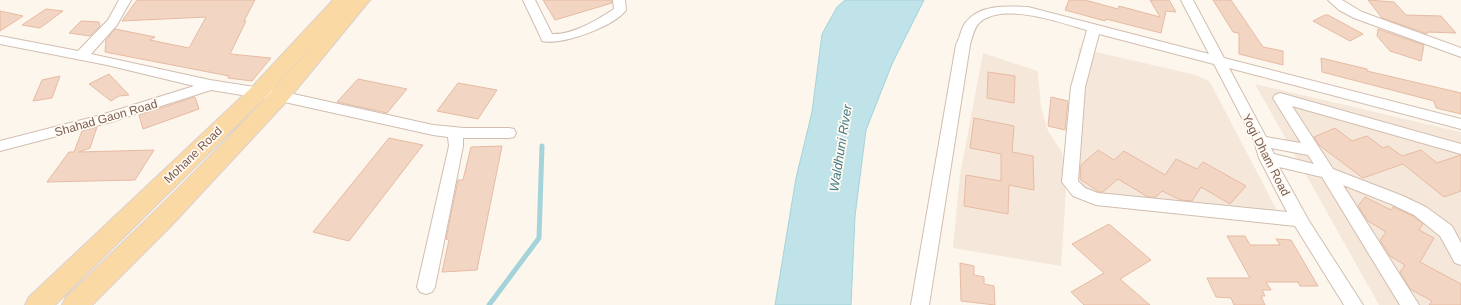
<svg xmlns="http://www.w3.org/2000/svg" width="1461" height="305" font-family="Helvetica,sans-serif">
<rect width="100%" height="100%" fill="#fdf6ec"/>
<path fill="#f5e8da" d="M 1079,48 L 1196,75 L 1210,82 L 1285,226 L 1079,198 L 1067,184 Z
M 983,53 L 1038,71 L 1041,107 L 1048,131 L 1062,152 L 1066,192 L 1061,266 L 953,248 L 960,175 Z
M 1255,84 L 1461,132 L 1461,305 L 1379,305 Z"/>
<path fill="#bfe3e8" stroke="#a5d3da" d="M 845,0 L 924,0 L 892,64 L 866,130 L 855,216 L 851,305 L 775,305 L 796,178 L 812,112 L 822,34 L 837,7 Z"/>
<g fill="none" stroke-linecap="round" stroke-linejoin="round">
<path stroke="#a5d3da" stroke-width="5" d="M 489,305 L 539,238 L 542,146"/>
</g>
<path fill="#f3d5c3" stroke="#e6bba3" d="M 137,0 L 255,0 L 244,21 L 246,21 L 230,54 L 271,58 L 252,81 L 228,78 L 229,76 L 105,52 L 106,40 L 115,29 L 155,37 L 150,40 L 189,48 L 206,17 L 122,21 Z
M 543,0 L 612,0 L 612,3 L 555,20 Z
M 1069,0 L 1085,0 L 1118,9 L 1119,6 L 1160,17 L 1150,0 L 1169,0 L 1176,12 L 1166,11 L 1161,33 L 1106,19 L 1105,21 L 1065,10 Z
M 1213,0 L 1231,0 L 1263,47 L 1283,51 L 1283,65 L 1239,54 L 1239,33 L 1233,32 Z
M 1368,0 L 1394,2 L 1406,15 L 1441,16 L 1456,33 L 1427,32 L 1427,34 L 1382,18 Z
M 46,9 L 63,11 L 40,28 L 22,25 Z
M 0,11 L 23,16 L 0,31 Z
M 1325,15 L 1328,15 L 1363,34 L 1350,41 L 1313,21 Z
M 81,21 L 99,22 L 100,26 L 90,36 L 69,33 Z
M 1378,29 L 1424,45 L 1421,61 L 1390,51 L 1377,36 Z
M 1321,58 L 1367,69 L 1367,71 L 1461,93 L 1461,114 L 1436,108 L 1434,101 L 1322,72 Z
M 988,72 L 1015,76 L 1014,103 L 987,98 Z
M 109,74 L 129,95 L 119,96 L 111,101 L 89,84 Z
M 60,76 L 52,98 L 33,101 L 42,80 Z
M 358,79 L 407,89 L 387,113 L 337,102 Z
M 458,83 L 497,90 L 478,119 L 437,111 Z
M 195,97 L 199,109 L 143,129 L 139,115 Z
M 1051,97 L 1068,101 L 1065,130 L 1048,126 Z
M 974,118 L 1014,126 L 1012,152 L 1033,156 L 1034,190 L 1009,185 L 1008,214 L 964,206 L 966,175 L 1001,181 L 1001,154 L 970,148 Z
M 97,127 L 90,148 L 79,152 L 154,150 L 135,180 L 47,182 L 69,152 L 74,152 L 82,131 Z
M 1335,128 L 1352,141 L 1367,136 L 1383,148 L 1388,146 L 1402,156 L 1421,150 L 1437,163 L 1461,155 L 1461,191 L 1444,197 L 1403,164 L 1363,178 L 1319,145 L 1314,137 Z
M 389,138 L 423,145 L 349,241 L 313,232 Z
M 502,146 L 477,270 L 442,272 L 449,240 L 446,239 L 458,180 L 463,180 L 471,147 Z
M 1098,150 L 1114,160 L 1124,151 L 1165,175 L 1176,159 L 1197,169 L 1203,162 L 1246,186 L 1230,204 L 1201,187 L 1192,201 L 1181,200 L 1162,191 L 1156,197 L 1148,197 L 1118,179 L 1103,192 L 1099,192 L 1080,179 L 1081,165 Z
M 1365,197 L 1391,210 L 1393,207 L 1413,216 L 1423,224 L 1419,230 L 1434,238 L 1420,262 L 1461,284 L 1461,305 L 1429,305 L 1432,301 L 1410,289 L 1400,272 L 1405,265 L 1390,256 L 1380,240 L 1386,232 L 1368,221 L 1358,206 Z
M 1109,224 L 1151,260 L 1120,279 L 1150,305 L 1084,305 L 1071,292 L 1104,273 L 1072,244 Z
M 1227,236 L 1245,236 L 1250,245 L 1280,245 L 1276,239 L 1291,240 L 1318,286 L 1300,286 L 1298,282 L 1266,282 L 1271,290 L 1262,290 L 1265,296 L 1261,296 L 1265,305 L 1234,305 L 1231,298 L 1216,297 L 1207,278 L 1250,278 Z
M 960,263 L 974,266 L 974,275 L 984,277 L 984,284 L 994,286 L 995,305 L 961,301 Z"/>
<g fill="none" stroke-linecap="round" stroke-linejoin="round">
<g stroke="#d1beb0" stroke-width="2">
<path id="minor" d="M 119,0 L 131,0 L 117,25 L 91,54 L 210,80 L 280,91 L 433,125 L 464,128 L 509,128 L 514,129 L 516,133 L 514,137 L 509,138 L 463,138 L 463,146 L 435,287 L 432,292 L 426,294 L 420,292 L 417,287 L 449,146 L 448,137 L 433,135 L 280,101 L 211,90 L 111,122 L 0,151 L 0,141 L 101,115 L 194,86 L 107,65 L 0,44 L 0,36 L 78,51 L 108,20 Z
M 523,0 L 535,0 L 552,34 C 573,35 597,20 614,9 L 613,0 L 625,0 L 626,10 C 615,26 562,46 542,41 L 541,38 Z
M 1181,0 L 1193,0 L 1224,58 L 1461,119 L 1461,129 L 1229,68 L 1266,137 L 1301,143 L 1273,98 L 1275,95 L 1280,93 L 1461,144 L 1461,154 L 1292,106 L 1333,169 L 1403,196 L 1426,207 L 1452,226 L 1461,243 L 1461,265 L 1455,263 L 1440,236 L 1414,215 L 1391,204 L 1343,185 L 1419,305 L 1400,305 L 1322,177 L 1279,167 L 1309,221 L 1363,305 L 1344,305 L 1295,226 L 1096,205 L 1073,196 L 1062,182 L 1071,87 L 1087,30 C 1061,23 1002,1 979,23 C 974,28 972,38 970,45 L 929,305 L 911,305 L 956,45 C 960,38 961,28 966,22 C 980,4 1008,6 1028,7 L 1209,54 ZM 1099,34 L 1214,64 L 1254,141 L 1259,158 L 1287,212 L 1098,193 L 1085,188 L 1078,181 L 1085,87 ZM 1271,148 L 1308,155 L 1314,164 L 1274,154 Z
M 1328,0 L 1342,0 L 1362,12 L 1461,48 L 1461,57 L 1354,18 L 1339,10 Z"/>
</g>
<g stroke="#dad1cd" stroke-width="2">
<path id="primary" d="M 333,0 L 370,0 L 287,101 L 171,226 L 92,305 L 62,305 L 66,297 C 152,215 237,133 315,43 L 265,98 L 55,305 L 25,305 L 29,297 L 251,88 Z"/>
</g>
<use href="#minor" fill="#fff" fill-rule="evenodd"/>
<use href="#primary" fill="#fbd9a5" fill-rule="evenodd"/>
</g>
<g text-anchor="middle" stroke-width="3.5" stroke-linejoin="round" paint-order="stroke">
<g font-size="12" fill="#7a5c4d" stroke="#fffaf3">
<text transform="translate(106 118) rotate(-16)" y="4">Shahad Gaon Road</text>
<text transform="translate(193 155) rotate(-44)" y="4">Mohane Road</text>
<text transform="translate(1266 155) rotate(63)" y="4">Yogi Dham Road</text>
</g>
<g font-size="13" font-style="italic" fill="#437c86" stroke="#fffaf3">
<text transform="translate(840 148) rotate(-81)" y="5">Waldhuni River</text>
</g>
</g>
</svg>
